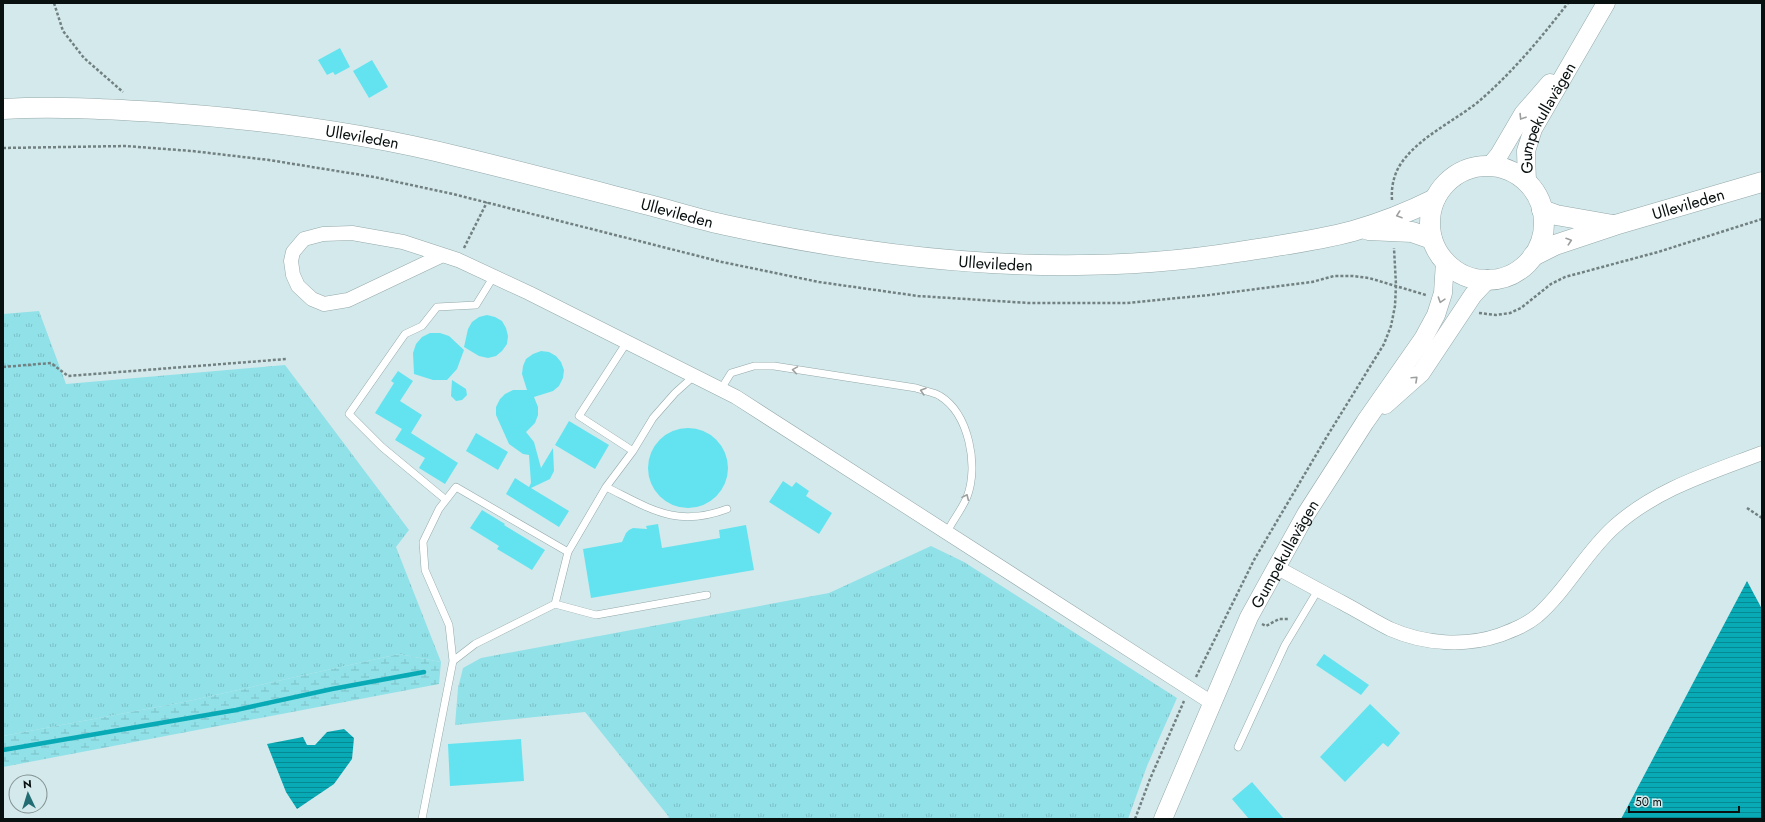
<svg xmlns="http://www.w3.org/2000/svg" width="1765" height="822" font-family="Jost,sans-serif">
<defs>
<pattern id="grass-tufts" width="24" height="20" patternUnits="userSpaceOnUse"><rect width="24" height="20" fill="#91e1e9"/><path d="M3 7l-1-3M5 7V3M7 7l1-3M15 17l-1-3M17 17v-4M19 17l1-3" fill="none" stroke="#7cc0c7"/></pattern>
<pattern id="wetland-marsh" width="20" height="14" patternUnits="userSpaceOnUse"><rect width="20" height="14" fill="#91e1e9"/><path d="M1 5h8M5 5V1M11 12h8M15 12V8" fill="none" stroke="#7cc0c7"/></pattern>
<pattern id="water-rules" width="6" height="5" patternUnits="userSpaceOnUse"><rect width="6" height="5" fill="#08aab6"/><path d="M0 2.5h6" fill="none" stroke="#078993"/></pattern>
</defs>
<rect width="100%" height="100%" fill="#d4e9eb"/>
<path fill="url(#grass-tufts)" d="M 39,311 L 66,384 L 285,365 L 409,530 L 396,547 L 441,662 L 399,654 L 184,702 L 3,736 L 3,314 Z
M 931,546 L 964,562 L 1177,698 L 1147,766 L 1128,819 L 667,819 L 669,817 L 585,712 L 455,725 L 458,688 L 463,668 L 481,658 L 829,593 Z"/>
<path fill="url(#wetland-marsh)" d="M 399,654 L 441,662 L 439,684 L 3,767 L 3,736 L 184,702 Z"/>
<path fill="url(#water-rules)" d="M 1747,581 L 1762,609 L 1762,819 L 1621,819 Z
M 344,729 L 354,738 L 352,759 L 334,784 L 297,809 L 286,792 L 267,744 L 303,737 L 307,745 L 315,745 L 327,732 Z"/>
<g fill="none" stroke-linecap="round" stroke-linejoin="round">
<path stroke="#08aab6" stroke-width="4.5" d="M 3,750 L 236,710 L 332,689 L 424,672"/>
</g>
<path fill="#63e3ef" d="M 340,48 L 350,67 L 335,75 L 333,72 L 327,75 L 318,60 Z
M 372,60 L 388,87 L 369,98 L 353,71 Z
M 487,315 L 495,317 L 502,321 L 506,328 L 508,336 L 507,344 L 502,351 L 496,356 L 488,358 L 479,356 L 464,347 L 468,329 L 472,322 L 479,317 Z
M 430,333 L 440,333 L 449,336 L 464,350 L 457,369 L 447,380 L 433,380 L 414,374 L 413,353 L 416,344 L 422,337 Z
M 541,351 L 549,352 L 556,356 L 561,362 L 564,370 L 563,378 L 559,386 L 553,391 L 534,397 L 538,407 L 538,415 L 535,423 L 526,432 L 534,442 L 541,468 L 553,448 L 554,471 L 550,479 L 531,488 L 569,511 L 559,527 L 506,494 L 515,478 L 529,487 L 531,483 L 529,455 L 523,454 L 509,444 L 496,415 L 496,407 L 500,399 L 505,394 L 513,390 L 527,390 L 522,374 L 523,366 L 526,359 L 533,354 Z
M 398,371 L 413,381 L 400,401 L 422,415 L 411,433 L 458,463 L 445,484 L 419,468 L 425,458 L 395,440 L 402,429 L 375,413 L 394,383 L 391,381 Z
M 452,380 L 466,389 L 467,395 L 462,400 L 456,401 L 451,396 Z
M 569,421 L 609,445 L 595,469 L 555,445 Z
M648 468a40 40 0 1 1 80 0a40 40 0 1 1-80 0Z
M 476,433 L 508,452 L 498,470 L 466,451 Z
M 783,481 L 792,487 L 796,482 L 809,491 L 806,496 L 832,513 L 819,534 L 769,502 Z
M 482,510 L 505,524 L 504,525 L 545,550 L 532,570 L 497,549 L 499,546 L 470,528 Z
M 658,524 L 662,548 L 720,538 L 719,530 L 746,525 L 754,570 L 591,598 L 583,549 L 622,542 L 626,533 L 629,530 L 633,528 L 647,529 L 646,526 Z
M 1324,654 L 1369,685 L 1361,695 L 1316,665 Z
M 1370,704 L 1400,733 L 1388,747 L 1383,743 L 1345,782 L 1320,757 Z
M 521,739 L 524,781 L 450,786 L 448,744 Z
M 1252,782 L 1284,819 L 1249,819 L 1232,799 Z"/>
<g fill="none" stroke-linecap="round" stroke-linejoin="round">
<g stroke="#94a8aa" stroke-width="8">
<path id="service" d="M 627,342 L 579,416 L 633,451
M 721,389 L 731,373 L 754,366 L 774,366 L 916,388 C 924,391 934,392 940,396 C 969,414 979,466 967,497 C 962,509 953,520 947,532
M 606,487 L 633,451 L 653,418 L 675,393 L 695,375
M 446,500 L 382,447 L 349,414 L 405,334 L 422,326 L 437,307 L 476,305 L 494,276
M 555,604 L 596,615 L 707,595
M 453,661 L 449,625 L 425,570 L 423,542 L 439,509 L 456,487 L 568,552
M 1238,747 L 1285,645 L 1318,590
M 422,819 L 453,661 L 475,644 L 555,604 L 568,552 L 606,487 C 651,509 676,528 727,509"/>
</g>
<g stroke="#94a8aa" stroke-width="15">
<path id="minor" d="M 443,255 L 348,300 L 324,304 L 312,299 L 298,286 L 293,275 L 291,261 L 293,252 L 304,239 L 323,234 L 352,233 L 403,242 L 458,260 L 529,293 L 736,397 L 1212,703
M 1276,567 C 1298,579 1320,591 1343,603 C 1358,611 1374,621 1390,629 C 1424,644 1465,647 1500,635 C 1513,630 1526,625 1537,616 C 1567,590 1585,553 1614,527 C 1656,489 1710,473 1762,453"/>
</g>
<g stroke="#94a8aa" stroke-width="19">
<g id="tertiary">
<path d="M 1490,166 L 1499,155 L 1523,114 L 1550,83"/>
<path id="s1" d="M 1527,183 L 1526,151 L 1533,129 L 1606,3"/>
<path d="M 1385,405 L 1421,373 L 1473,295 L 1488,279"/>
<path id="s2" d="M 1163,819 L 1249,617 L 1306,514 L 1365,422 L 1423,339 L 1436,315 L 1443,293 L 1445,262"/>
</g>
</g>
<g stroke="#94a8aa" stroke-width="21">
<g id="secondary">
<path id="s3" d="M 3,109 C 54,106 106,109 157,112 C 258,119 361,132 460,157 C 522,172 583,188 645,204 C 673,211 701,220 730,226 C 896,262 1070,279 1238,252 C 1276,246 1316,241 1353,231 C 1381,223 1409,212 1435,199"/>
<circle cx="1487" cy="223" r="57"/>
<path d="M 1542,210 L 1556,215 L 1613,225"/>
<path d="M 1368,230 L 1412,232 L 1432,239"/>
<path id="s4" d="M 1533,256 L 1555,245 L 1615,225 L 1762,182"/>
</g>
</g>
<path stroke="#728081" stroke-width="2.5" stroke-dasharray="3 2" stroke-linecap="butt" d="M 54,3 L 63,31 L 84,58 L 123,92
M 3,148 L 126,146 L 192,151 L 269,160 L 374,177 L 453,194 L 722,262 L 819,282 L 918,296 L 1029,303 L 1127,303 L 1209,295 L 1312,282 L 1334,276 L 1353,276 L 1369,278 L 1426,295
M 1392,200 C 1391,187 1394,173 1402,162 C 1421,136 1453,122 1478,102 C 1512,73 1541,38 1568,3
M 464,248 L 487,202
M 1479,313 L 1496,315 L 1510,313 L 1521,308 L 1551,284 L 1565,277 L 1658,252 L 1762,219
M 3,367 L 51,363 L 68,376 L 287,359
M 1747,508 L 1762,518
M 1262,624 L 1266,626 L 1279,619 L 1289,619
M 1196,677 L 1254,560 L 1326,438 L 1384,344 L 1391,326 L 1395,306 L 1396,285 L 1394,248
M 1135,819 L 1150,779 L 1184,701"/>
<use href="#service" stroke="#fff" stroke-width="7"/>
<use href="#minor" stroke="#fff" stroke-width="14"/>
<use href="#tertiary" stroke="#fff" stroke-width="18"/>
<use href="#secondary" stroke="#fff" stroke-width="20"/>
</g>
<defs><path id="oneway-chevron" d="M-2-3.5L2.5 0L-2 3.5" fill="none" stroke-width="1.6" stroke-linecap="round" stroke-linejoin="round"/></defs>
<g stroke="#9d9f9f">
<use href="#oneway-chevron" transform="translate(1522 117) rotate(122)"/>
<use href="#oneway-chevron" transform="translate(1399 215) rotate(161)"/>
<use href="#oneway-chevron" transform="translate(1569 241) rotate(-18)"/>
<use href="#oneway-chevron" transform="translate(1441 300) rotate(108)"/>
<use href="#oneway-chevron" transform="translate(795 370) rotate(-171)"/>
<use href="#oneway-chevron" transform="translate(1415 379) rotate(-43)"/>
<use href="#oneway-chevron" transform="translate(923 391) rotate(-164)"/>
<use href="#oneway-chevron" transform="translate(966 497) rotate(-66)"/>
</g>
<g text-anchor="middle" stroke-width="3" stroke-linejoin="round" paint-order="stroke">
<g font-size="16" fill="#091010" stroke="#d4e9eb">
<text dy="6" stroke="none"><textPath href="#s1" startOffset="70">Gumpekullavägen</textPath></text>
<text dy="6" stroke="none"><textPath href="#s3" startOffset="361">Ullevileden</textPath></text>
<text dy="6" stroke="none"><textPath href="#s4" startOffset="164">Ullevileden</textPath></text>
<text dy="6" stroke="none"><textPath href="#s3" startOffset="685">Ullevileden</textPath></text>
<text dy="6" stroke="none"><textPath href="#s3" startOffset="1008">Ullevileden</textPath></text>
<text dy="6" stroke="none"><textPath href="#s2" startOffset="292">Gumpekullavägen</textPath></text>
</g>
</g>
<rect width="1765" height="822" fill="none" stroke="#091010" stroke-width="8"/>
<g transform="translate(28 794) rotate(356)"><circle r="19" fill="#d4e9eb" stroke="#839293"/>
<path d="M0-3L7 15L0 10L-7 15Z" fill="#226d74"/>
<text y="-6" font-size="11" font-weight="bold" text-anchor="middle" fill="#091010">N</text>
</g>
<path d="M1629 806v6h110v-6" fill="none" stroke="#091010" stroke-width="2"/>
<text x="1635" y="806" font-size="12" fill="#091010" stroke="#d4e9eb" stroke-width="3" paint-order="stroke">50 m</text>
</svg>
